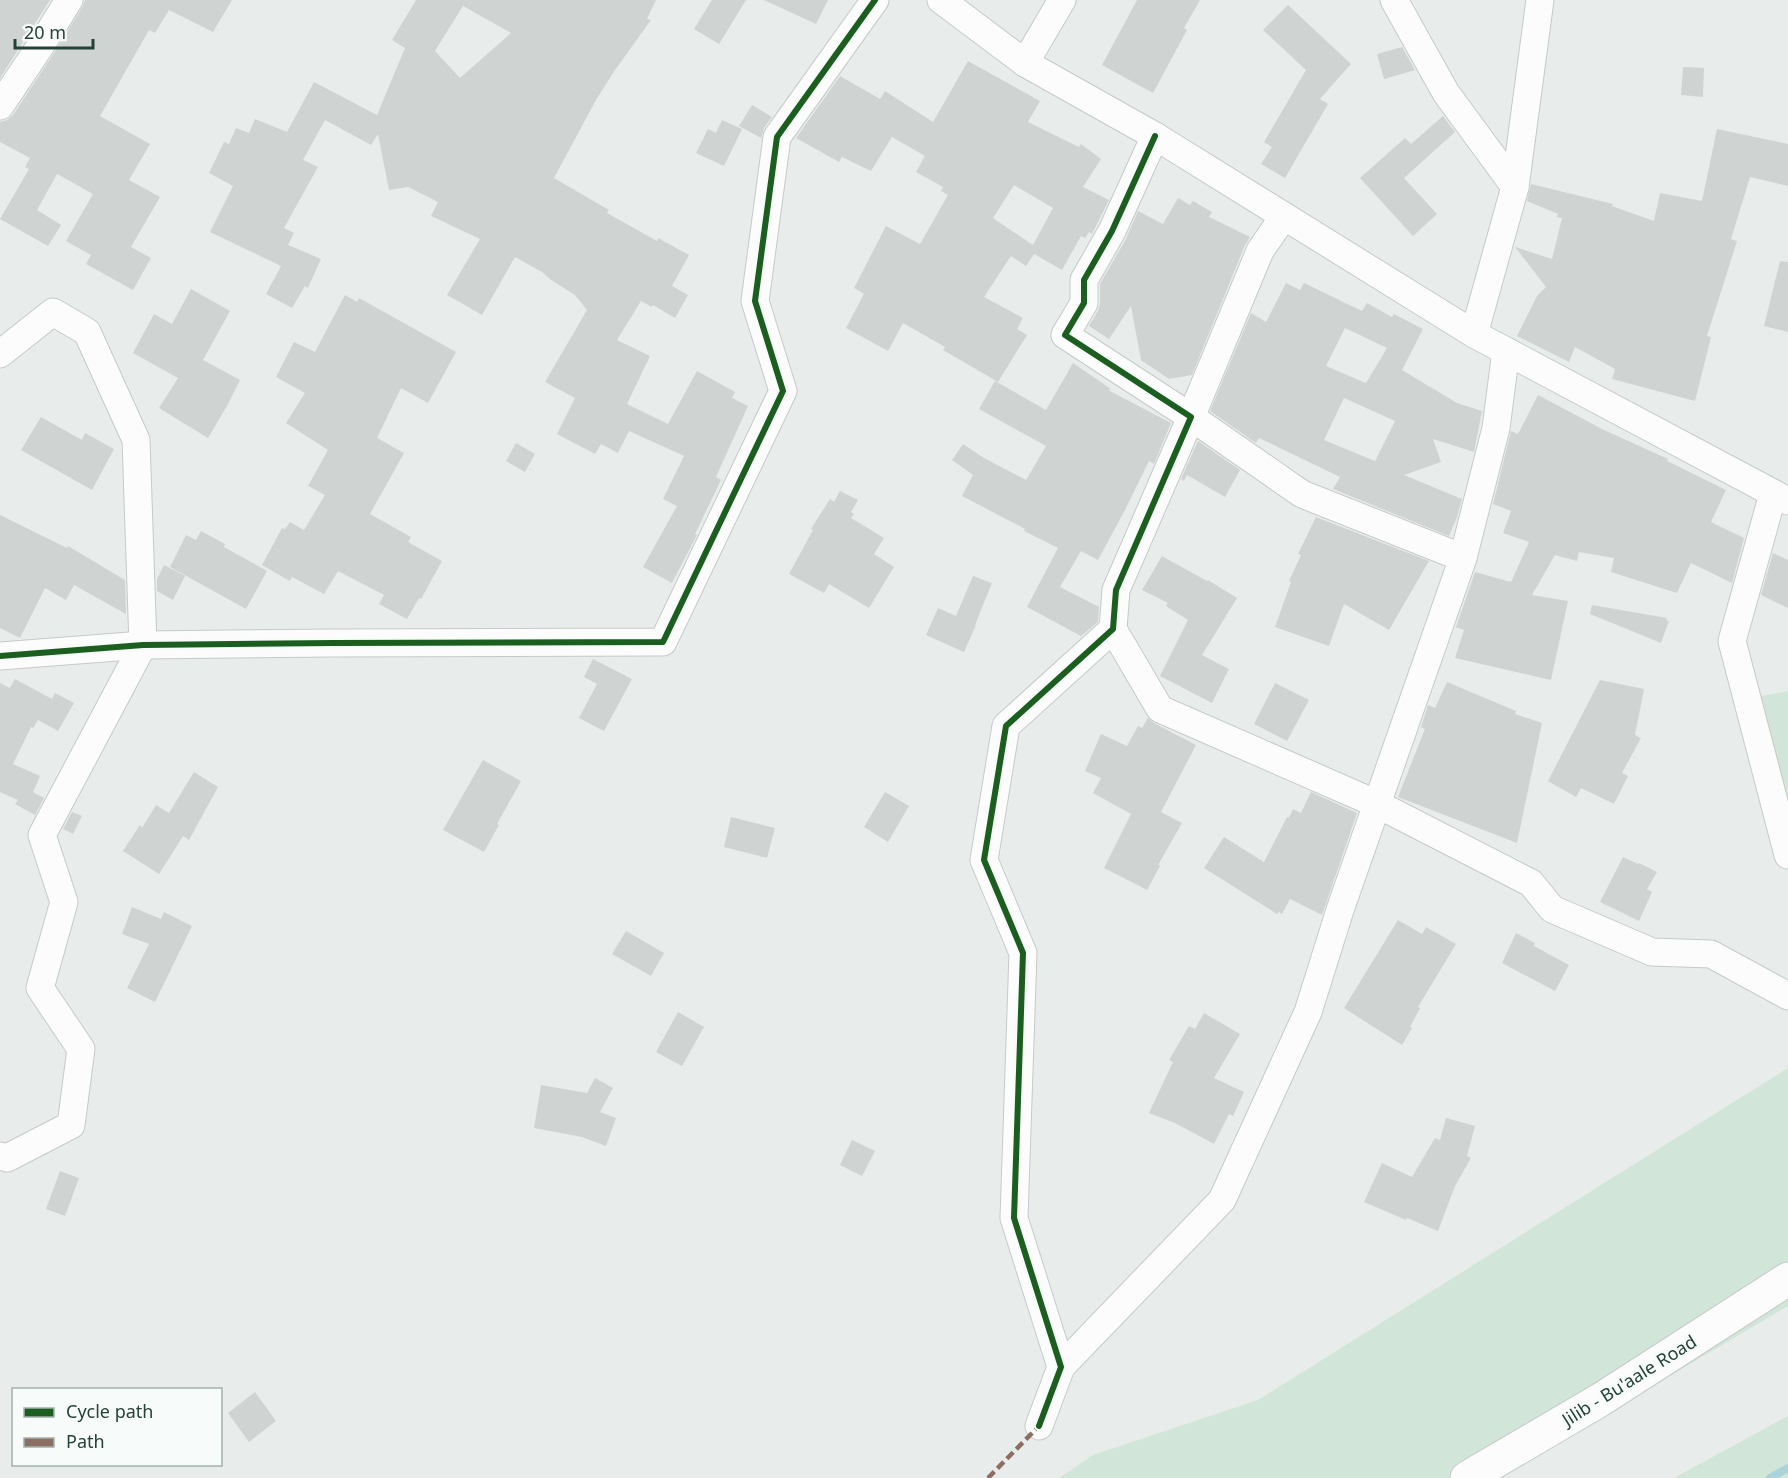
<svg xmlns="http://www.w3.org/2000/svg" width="1788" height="1478" viewBox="0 0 1788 1478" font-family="'Noto Sans',sans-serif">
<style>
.green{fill:#d1e6d8}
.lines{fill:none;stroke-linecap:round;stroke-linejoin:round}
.stream{stroke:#a9d4db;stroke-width:8}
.building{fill:#cfd4d2;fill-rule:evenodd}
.street-casing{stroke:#c5cac8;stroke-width:29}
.secondary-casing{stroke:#c3cbc8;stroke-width:35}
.street{stroke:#fcfcfc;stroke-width:27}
.secondary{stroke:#fcfcfc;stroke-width:33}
.quiet{stroke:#8d6e63;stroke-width:4.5;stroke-dasharray:9 4.5;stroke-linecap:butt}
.cycleway-casing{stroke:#f7fbf9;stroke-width:10}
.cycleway{stroke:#1b5e20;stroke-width:6}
.labels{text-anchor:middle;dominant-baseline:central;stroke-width:6;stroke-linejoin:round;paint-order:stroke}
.street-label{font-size:18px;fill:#24423a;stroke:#f7fbf9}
</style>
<rect width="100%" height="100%" fill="#e8edeb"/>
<!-- green -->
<g class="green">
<path d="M1788,691V871L1746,699Z"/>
<path d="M1788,1068V1306L1497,1478H1059L1093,1455L1258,1400Z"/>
<path d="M1788,1416V1478H1674Z"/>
</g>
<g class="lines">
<!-- stream -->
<path class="stream" d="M1770,1478L1788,1468"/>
</g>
<!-- building -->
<g class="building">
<path d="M0,0H50L0,78Z"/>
<path d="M85,0H232L213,32L169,10L155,33L149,30L100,116L150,144L129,180L160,197L131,247L151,258L133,290L86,264L91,255L66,241L93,194L57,174L37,210L61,225L48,246L0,219L29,169L25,167L30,158L0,142V122L7,120L13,115L56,50L82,8Z"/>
<path d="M416,0H656L647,19L651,20L615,70L596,100L554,178L609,210L607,213L657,241L658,238L689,255L672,286L688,295L675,318L653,305L652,307L641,301L617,340L650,356L627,404L668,424L697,371L735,392L732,398L748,406L716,477L721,480L695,534L697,535L672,583L643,567L677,506L663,499L684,456L629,431L618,453L601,444L595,454L557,434L575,398L545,382L587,310L575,295L551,280L542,272L515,257L482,315L447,295L480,239L431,216L438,202L408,187L389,190L378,134L371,145L325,120L303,160L318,167L284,228L294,233L288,245L321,259L308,288L305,286L292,308L266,294L281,266L210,232L233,186L209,173L224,142L229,144L236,128L249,133L255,119L287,132L314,82L377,115L405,48L392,40ZM463,6L511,33L460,78L435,51Z"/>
<path d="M712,0H746L719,44L694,29Z"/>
<path d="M764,0H828L816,24Z"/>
<path d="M1137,0H1200L1184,28L1187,30L1153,93L1102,65Z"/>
<path d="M1288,5L1351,64L1320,99L1328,104L1285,178L1261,164L1272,147L1264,142L1306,70L1263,30Z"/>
<path d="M1402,47L1415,70L1384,79L1377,54Z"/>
<path d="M968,61L1040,101L1028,122L1079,147L1081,144L1101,159L1083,187L1109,200L1092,234L1089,232L1085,238L1081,236L1062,270L1034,254L1026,266L1011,256L984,297L1023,318L1017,329L1027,335L998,382L943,350L945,347L903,323L888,351L846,328L864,294L854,288L886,226L920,244L948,195L941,191L943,187L916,172L925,156L892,137L871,171L842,157L839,162L796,138L840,76L880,99L885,91L933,122ZM1014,185L1053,208L1033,245L993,218Z"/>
<path d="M1683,67L1704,68L1703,97L1681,95Z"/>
<path d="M752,105L772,117L764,128L761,138L739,126Z"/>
<path d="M1443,116L1455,132L1404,178L1437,214L1413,236L1360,178L1405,138L1411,144Z"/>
<path d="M722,120L742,129L724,166L696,153L708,129L716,133Z"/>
<path d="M1717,129L1788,144V186L1750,177L1731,239L1737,241L1707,336L1711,337L1695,401L1612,379L1615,369L1575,347L1569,362L1517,336L1537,296L1546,287L1515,247L1552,259L1562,218L1557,217L1558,214L1527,201L1531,184L1613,204L1612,206L1654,221L1660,193L1702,201Z"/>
<path d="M1178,198L1190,205L1193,201L1212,212L1209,217L1250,237L1245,245L1192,375L1169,379L1141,360L1131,306L1109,339L1089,326L1098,311L1100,304V284L1126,239L1138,211L1163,224Z"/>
<path d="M1780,261L1788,262V332L1764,326Z"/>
<path d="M1286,283L1300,290L1304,283L1362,311L1367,303L1392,317L1394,314L1423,329L1402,370L1457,403L1482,411L1474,452L1433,439L1441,462L1404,475L1462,499L1457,517L1449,536L1333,489L1340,477L1259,438L1256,443L1210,411L1251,313L1266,322ZM1345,328L1387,348L1366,383L1326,366ZM1344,398L1395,421L1375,461L1324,440Z"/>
<path d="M191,289L230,311L203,360L240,380L227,406L208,438L159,408L178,378L133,353L154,314L172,324Z"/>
<path d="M345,295L357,302L359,298L456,352L428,403L401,388L377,438L404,453L370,514L411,537L408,542L442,561L421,599L419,598L407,619L379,604L384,595L338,571L324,594L292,577L290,581L262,565L282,528L285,529L290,522L304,530L325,495L308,486L328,450L286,423L305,393L276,377L294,342L315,352Z"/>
<path d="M1073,363L1111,389L1108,390L1171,423L1154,464L1149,461L1125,510L1098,560L1081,551L1060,587L1099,607L1098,622L1081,636L1027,607L1058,548L1024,531L1025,529L962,496L973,475L952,460L963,444L984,458L1026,480L1046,446L979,409L995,381L1046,410Z"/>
<path d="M1538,395L1602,429L1668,459L1667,461L1726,490L1711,522L1744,538L1732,583L1691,563L1677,593L1611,572L1614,558L1579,552L1577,561L1555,555L1532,595L1568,601L1551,680L1455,658L1464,630L1456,627L1475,572L1511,582L1529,542L1503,533L1511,511L1493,504L1511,431L1518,434Z"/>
<path d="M41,417L82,440L85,433L114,449L92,490L21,450Z"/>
<path d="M1198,441L1240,470L1225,497L1187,475L1184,481L1181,479Z"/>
<path d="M516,443L535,454L525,472L506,461Z"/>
<path d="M840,491L858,500L851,512L854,514L851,518L884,538L874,554L894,567L869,608L829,584L824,593L789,574L813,530L811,529L830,499L834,502Z"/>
<path d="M0,515L67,548L68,546L125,580L126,614L74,585L66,600L45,588L20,638L0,628Z"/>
<path d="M1316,517L1429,561L1389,630L1344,604L1329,646L1275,627L1291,582L1289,581L1301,555L1298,554Z"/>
<path d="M201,531L225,544L224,547L267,571L246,609L170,567L186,535L196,540Z"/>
<path d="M1773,553L1788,560V608L1761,595Z"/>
<path d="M1162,556L1207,581L1208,580L1237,598L1202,655L1229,669L1212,703L1160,676L1188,620L1166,606L1168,603L1142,590Z"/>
<path d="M164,565L185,576L173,600L157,591V579Z"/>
<path d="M973,576L992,583L975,625H976L964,652L926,635L938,608L956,616Z"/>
<path d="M1592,605L1667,618L1666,620L1669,621L1661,643L1590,614Z"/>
<path d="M593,659L632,679L604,731L579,718L597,684L584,677Z"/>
<path d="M15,679L52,699L55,693L74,703L58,731L38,720L33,728L31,727L13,764L40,776L33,792L44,798L35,815L15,804L18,800L0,792V683L10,688Z"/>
<path d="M1600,680L1644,689L1635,735L1641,738L1622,773L1628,776L1614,804L1581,788L1576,797L1548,781Z"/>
<path d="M1447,682L1516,711L1515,714L1542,723L1517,843L1398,797L1425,729L1421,727L1428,705L1435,708Z"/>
<path d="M1275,683L1309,700L1287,741L1254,724Z"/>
<path d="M1148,718L1154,723L1196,745L1161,812L1182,823L1158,865L1160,866L1147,890L1104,868L1131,814L1093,793L1101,778L1085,771L1101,734L1127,746L1138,726L1142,728Z"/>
<path d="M483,760L521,781L497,824L499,825L484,852L443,830Z"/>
<path d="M194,772L218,787L189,840L183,836L159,874L123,851L140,825L142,828L156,805L169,813Z"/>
<path d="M885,792L909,806L888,842L864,827Z"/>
<path d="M1311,792L1357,813L1322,915L1290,899L1282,914L1279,912L1277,914L1204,868L1224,837L1264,862L1287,817L1289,818L1293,809L1301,813Z"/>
<path d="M72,812L82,816L73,834L63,829Z"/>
<path d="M731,817L775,828L767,858L724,847Z"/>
<path d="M1623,857L1638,864L1639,863L1657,872L1647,889L1652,892L1639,921L1600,902Z"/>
<path d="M132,907L161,919L164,912L192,926L155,1002L127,988L149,944L122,934Z"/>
<path d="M1398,920L1422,934L1426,927L1456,944L1418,1007L1420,1008L1410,1027L1412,1028L1402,1045L1344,1008Z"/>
<path d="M626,931L664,953L651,976L612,954Z"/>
<path d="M1516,933L1535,943L1534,946L1569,965L1555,991L1502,963Z"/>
<path d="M678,1012L704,1027L682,1066L656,1052Z"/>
<path d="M1204,1013L1240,1034L1214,1078L1244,1092L1233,1116L1229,1114L1214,1144L1175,1123L1149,1113L1173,1062L1169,1060L1189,1026L1195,1029Z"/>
<path d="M595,1078L613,1088L600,1112L616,1118L606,1146L582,1137L534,1128L541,1085L587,1093Z"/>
<path d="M1446,1118L1475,1126L1467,1156L1471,1158L1455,1186L1438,1231L1407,1218L1406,1220L1364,1202L1382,1163L1412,1177L1435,1138L1440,1140Z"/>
<path d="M852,1140L875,1151L862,1176L840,1165Z"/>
<path d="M60,1171L79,1178L65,1216L46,1209Z"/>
<path d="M255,1392L276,1421L249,1442L228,1413Z"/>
</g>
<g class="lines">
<defs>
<g id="street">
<path d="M941,0L1025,63L1155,136L1474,334L1788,501"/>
<path d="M1394,0L1446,93L1515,187"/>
<path d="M1025,63L1062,0"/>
<path d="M0,106L43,42L69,0"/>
<path d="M1284,216L1260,251L1191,417L1302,494L1463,558"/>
<path d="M1474,334L1515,187L1540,0"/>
<path d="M0,354L53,312L87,332L136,440L143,645L42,835L64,902L40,988L81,1049L71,1125L7,1158L0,1156"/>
<path d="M1773,494L1732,641L1788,855"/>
<path d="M1113,629L1160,709L1377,804L1531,883L1552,909L1652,952L1711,954L1788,996"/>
<path d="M0,656L143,645L334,643L663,642L783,391L755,301L777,137L875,0"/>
<path d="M1061,1367L1222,1200L1308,1012L1340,910L1463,558L1496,428L1506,351"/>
<path d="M1039,1426L1061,1367L1014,1218L1023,953L984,860L1006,726L1113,629L1116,590L1191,417L1065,335L1084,303V280L1112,231L1155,136"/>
</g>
<path id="secondary" d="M1467,1478L1600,1400L1788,1279"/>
</defs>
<!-- street casing -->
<use href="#street" class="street-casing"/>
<!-- secondary casing -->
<use href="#secondary" class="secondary-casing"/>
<!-- street -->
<use href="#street" class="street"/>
<!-- secondary -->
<use href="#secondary" class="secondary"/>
<!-- quiet -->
<path class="quiet" d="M988,1478L1039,1426"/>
<defs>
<g id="cycleway">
<path d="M0,656L143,645L334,643L663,642L783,391L755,301L777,137L875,0"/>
<path d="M1039,1426L1061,1367L1014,1218L1023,953L984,860L1006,726L1113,629L1116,590L1191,417L1065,335L1084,303V280L1112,231L1155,136"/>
</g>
</defs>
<!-- cycleway casing -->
<use href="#cycleway" class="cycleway-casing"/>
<!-- cycleway -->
<use href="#cycleway" class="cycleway"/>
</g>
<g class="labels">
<!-- street labels -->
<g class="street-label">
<text transform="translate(1629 1380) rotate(-32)">Jilib - Bu'aale Road</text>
</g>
</g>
<!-- legend -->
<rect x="12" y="1388" width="210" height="78" fill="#f7fbf9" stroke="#a3b1ad" stroke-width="1.5"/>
<rect x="24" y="1408" width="30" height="9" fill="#1b5e20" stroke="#a3b1ad" stroke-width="1.5"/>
<text x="66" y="1418" font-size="18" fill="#24423a">Cycle path</text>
<rect x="24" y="1438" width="30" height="9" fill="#8d6e63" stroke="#a3b1ad" stroke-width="1.5"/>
<text x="66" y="1448" font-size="18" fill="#24423a">Path</text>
<!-- scale -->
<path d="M15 39v9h78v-9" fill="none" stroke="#24423a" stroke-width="3"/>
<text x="24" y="39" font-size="18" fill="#24423a" stroke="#f7fbf9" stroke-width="4.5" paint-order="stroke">20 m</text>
</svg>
